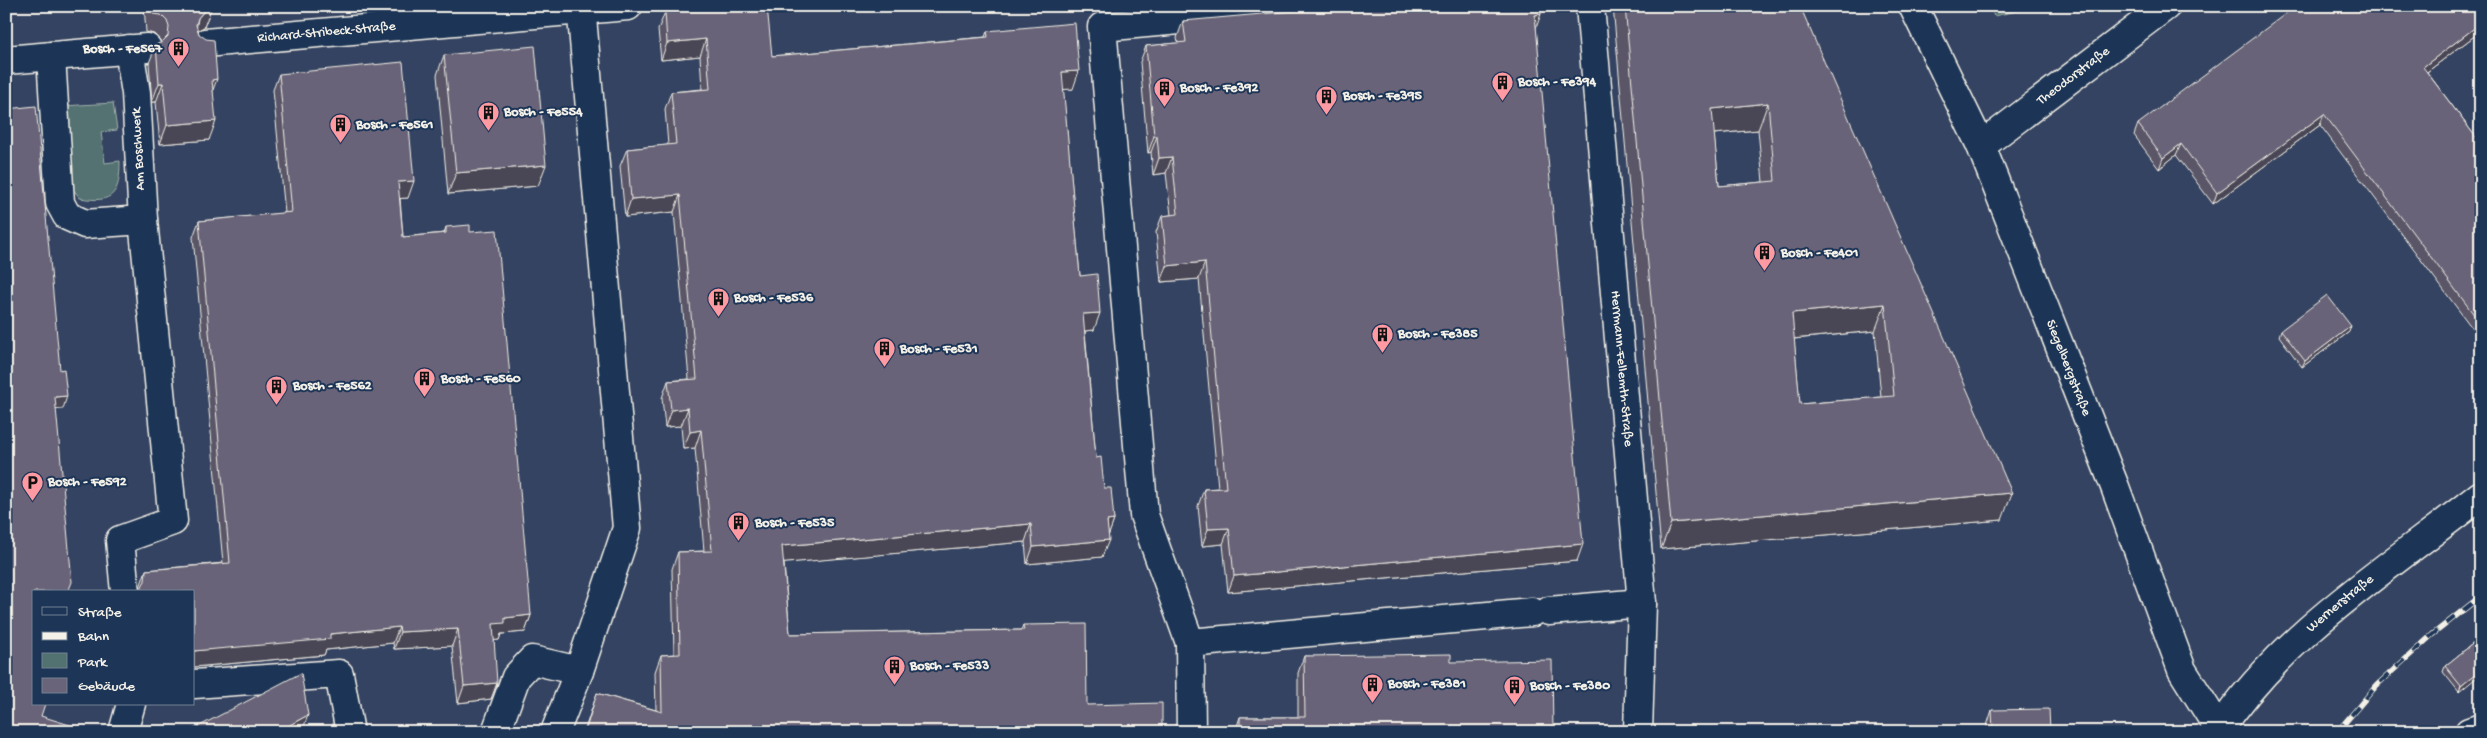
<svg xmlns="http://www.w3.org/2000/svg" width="2487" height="738" viewBox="0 0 2487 738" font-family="'Gochi Hand',sans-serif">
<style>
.green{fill:#527271;stroke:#a3b2ac}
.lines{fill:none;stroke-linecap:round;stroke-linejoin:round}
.minor-casing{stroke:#f4f1e8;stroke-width:31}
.major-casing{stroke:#f4f1e8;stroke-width:31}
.minor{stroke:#1d3557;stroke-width:28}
.major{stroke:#1d3557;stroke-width:28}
.rail-casing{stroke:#f4f1e8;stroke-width:5.5}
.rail{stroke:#1d3557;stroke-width:4;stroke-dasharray:11;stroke-linecap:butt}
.wall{fill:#5a5668;stroke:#f4f1e8;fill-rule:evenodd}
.shaded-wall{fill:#4a4655;stroke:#f4f1e8}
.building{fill:#696479;stroke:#f4f1e8;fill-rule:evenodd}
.labels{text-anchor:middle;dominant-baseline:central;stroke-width:4;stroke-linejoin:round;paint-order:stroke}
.street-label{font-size:14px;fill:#f4f1e8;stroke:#1d3557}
.poi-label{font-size:14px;font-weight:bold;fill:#f4f1e8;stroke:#1d3557;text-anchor:start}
</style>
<rect width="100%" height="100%" fill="#344361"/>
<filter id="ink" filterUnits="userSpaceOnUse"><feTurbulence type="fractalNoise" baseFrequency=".02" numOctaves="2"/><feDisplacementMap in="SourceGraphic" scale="10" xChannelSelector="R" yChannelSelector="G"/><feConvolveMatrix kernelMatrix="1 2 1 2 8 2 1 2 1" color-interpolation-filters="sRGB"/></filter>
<g filter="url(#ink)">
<!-- green -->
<g class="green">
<path d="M1989,6H2040L1994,16Z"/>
<path d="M113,103L117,130L101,132L105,163L120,161C120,193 114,204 80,198L68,183L63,106Z"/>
</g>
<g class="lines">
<defs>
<g id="minor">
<path id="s1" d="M1590,6L1642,603L1638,732"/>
<path id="s2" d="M1913,6L1981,146L2115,487L2182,670L2219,729"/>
<path id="s3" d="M205,43L628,6"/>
<path d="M51,56L60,203L67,216L85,224L143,220"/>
<path d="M6,60L147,48"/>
<path id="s4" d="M1981,146L2166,6"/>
<path d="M125,592L120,540L173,521L143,220L136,93L129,49"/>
<path d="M1549,611L1642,603"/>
<path d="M1190,643L1144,515L1102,27L1334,6"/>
<path d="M194,684L339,674L350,732"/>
<path d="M123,732L131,704"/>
<path d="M496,732L516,677L532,660L579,671"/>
<path d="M555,732L579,671L627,528L581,6"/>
<path d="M1191,732L1190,643L1532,612"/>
<path d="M2469,732L2481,728"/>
</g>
<g id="major">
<path id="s5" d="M2218,732C2282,634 2390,567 2481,495"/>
</g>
</defs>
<!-- minor casing -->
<use href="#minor" class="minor-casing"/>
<!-- major casing -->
<use href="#major" class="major-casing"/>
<!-- minor -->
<use href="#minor" class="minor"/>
<!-- major -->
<use href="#major" class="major"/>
<defs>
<path id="rail" d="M2337,732L2377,685L2432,635L2481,596"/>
</defs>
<!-- rail casing -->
<use href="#rail" class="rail-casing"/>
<!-- rail -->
<use href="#rail" class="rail"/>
</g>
<!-- wall -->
<g class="wall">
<path d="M144,6H211V9L204,27L198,30L213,90L209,140L160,144L156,102H152L149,63L156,45L161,43L160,40L154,34L146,32Z"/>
<path d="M1613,6H1800L2002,520L1661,549ZM1758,130L1763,182L1719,186L1714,134ZM1875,331L1881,397L1800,404L1794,339Z"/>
<path d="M2481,6V31L2427,72L2481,144V340L2320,125L2213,204L2176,155L2159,169L2134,135L2138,124Z"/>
<path d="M665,12L772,56L985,37L987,31L1073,89H1063L1080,276L1094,330L1085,331L1096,458L1104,488L1114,520L1108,536L1102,557L1027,564L1025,542L784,563L790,634L1021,630L1023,625L1087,705L1162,732H584L597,693L656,710L655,672L661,655L674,654L672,569L678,552L704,551L695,448L683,449L681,426L665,427L662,398L668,381L689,379L674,212L625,217L620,166L627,149L668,145L665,109L671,92L702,89L700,56L661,60L658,30Z"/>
<path d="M1183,21L1536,28L1577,561L1228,592L1223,544L1202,546L1198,506L1204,489L1218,488L1199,279L1161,282L1156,232L1162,216L1171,215L1166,173L1153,175L1151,152L1148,153L1140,62L1146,46L1178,43L1177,38Z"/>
<path d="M444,55L538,186L448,194L437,75Z"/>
<path d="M279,74L408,198H400L403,237L444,233L446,227L531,615L525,632L501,634L499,640H494L491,699L458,703L452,646L394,649L393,643L326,650L324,655L194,667V592H140V587L146,570L223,563L193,237L199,221L285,213L273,90Z"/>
<path d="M2281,330L2349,332L2302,367L2279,336Z"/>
<path d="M2481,637L2459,692L2443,672L2445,666Z"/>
<path d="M1304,656L1451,662L1553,732H1235L1240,717H1298V673Z"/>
<path d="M1992,710L2050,730L2075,732H1985Z"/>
</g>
<!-- shaded-wall -->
<g class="shaded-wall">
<path d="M211,9L204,27L196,31L198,18L203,12Z"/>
<path d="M1541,14L1535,31V15Z"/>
<path d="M2481,23V31L2419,78L2423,67Z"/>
<path d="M706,39L700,56L661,60L667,43Z"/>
<path d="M1079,71L1073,89L1055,90L1062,72Z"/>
<path d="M217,79L210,98L212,80Z"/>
<path d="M159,83H163L156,102H152Z"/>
<path d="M1768,103L1758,130L1702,135L1712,109Z"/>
<path d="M2324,114L2320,125L2213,204L2217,193Z"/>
<path d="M216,121L209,140L160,144L167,125Z"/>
<path d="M1154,136H1157L1151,152L1148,153Z"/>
<path d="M2181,144L2176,155L2159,169L2163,158Z"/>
<path d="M1172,157L1166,173L1153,175L1159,158Z"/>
<path d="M546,165L538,186L448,194L456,173Z"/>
<path d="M414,181L408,198L392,199L398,182Z"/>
<path d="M680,195L674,212L625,217L631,199Z"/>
<path d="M1205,262L1199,279L1161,282L1167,266Z"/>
<path d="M1885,304L1875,331L1782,340L1792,313Z"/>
<path d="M1100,313L1094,330L1077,332L1083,314Z"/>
<path d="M2351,326L2349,332L2302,367L2305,361Z"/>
<path d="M67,396L63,409L50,410L55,397Z"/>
<path d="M688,408L681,426L665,427L671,410Z"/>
<path d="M701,430L695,448L683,449L690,432Z"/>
<path d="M2012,493L2002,520L1661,549L1671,523Z"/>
<path d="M1114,520L1108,537L1107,521Z"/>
<path d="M1031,524L1025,542L776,564L782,546Z"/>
<path d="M1229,528L1223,544L1202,546L1208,529Z"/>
<path d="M1109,540L1102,557L1027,564L1033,547Z"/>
<path d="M1583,544L1577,561L1228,592L1234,576Z"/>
<path d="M531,615L525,632L501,634L499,640L487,641L493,624L505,618Z"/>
<path d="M399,627L393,643L326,650L324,655L194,667V651L330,634Z"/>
<path d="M458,629L452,646L394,649L400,632Z"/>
<path d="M2481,670V674L2459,692L2461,686Z"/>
<path d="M497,683L491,699L458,703L464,686Z"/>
<path d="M308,715L302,732H277Z"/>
</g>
<!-- building -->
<g class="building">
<path d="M152,6H211V9L203,12L198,18L196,25L199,34L206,39L214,40L217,79L212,80L216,121L167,125L163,83H159L156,45L162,42L168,36L169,27L167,21L161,15L153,14Z"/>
<path d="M733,6H767L772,56L988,37L987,31L1075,23L1079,71L1062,72L1080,276L1097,274L1100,313L1083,314L1096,458L1101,457L1104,488H1111L1114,520L1107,521L1109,540L1033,547L1031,524L782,546L790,634L1024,630L1023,625L1086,624L1087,705L1162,703V732H585L597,693L662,712L661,655L680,654L678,552L712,551L701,430L690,432L688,408L671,410L668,381L697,379L680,195L631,199L627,149L676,144L671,92L710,89L706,39L667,43L665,12Z"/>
<path d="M1352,6H1541V14L1535,15L1583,544L1234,576L1229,528L1208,529L1204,489L1226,488L1205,262L1167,266L1162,216L1178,214L1172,157L1159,158L1157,136H1154L1146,46L1186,42L1183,21Z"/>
<path d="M1625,6H1800L2012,493L1671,523ZM1768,103L1775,181L1719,186L1712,109ZM1885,304L1894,396L1800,404L1792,313Z"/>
<path d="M2296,6H2481V23L2423,67L2481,144V324L2324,114L2217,193L2181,144L2163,158L2138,124Z"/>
<path d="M535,46L546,165L456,173L444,55Z"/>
<path d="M403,62L414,181L398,182L403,237L446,233V227L470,225V232L497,230L531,615L505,618V623L493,624L497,683L464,686L458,629L400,632L399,627L330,634V639L194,651V592H142V586L145,581L146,570L230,563L199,221L292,212L279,74Z"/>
<path d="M36,106L60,370L64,369L67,396L55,397L72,582L68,592H34V704H45L41,716L92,732H6V109Z"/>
<path d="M2327,295L2351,326L2305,361L2281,330Z"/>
<path d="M2481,637V670L2461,686L2445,666Z"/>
<path d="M1451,654V662L1552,660L1553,732H1240V717H1305L1304,656Z"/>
<path d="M301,673L308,715L277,732H188Z"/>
<path d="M2049,709L2050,730L2075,729V732H1993L1992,710Z"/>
</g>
</g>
<!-- icons -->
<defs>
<symbol id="building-pin" viewBox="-11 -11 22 30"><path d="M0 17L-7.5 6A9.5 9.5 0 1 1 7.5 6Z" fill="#ff9aa2" stroke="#1d3557"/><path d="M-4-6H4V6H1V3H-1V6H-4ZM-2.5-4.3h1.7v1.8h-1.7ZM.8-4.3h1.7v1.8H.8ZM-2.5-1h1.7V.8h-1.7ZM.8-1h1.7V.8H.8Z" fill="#111"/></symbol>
<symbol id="parking-pin" viewBox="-11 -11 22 30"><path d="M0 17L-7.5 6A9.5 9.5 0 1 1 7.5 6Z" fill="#ff9aa2" stroke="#1d3557"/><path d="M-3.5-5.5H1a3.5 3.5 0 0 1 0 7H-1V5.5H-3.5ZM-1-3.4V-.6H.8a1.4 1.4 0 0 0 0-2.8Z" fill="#111"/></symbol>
</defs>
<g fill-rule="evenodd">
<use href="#building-pin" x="166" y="36" width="25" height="34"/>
<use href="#building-pin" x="1490" y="70" width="25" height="34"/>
<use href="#building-pin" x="1152" y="76" width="25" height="34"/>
<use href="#building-pin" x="1314" y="84" width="25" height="34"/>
<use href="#building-pin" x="476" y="100" width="25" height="34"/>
<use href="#building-pin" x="328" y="112" width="25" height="34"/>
<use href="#building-pin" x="1752" y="240" width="25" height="34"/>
<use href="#building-pin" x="706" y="286" width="25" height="34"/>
<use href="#building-pin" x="1370" y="322" width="25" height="34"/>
<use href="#building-pin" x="872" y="336" width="25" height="34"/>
<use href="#building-pin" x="412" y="366" width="25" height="34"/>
<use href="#building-pin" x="264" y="374" width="25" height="34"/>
<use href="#parking-pin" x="20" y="470" width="25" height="34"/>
<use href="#building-pin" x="726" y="510" width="25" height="34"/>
<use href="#building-pin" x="882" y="654" width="25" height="34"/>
<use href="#building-pin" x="1360" y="672" width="25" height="34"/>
<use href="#building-pin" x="1502" y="674" width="25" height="34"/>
</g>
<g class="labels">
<!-- street labels -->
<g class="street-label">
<text stroke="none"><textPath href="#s3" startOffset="122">Richard-Stribeck-Straße</textPath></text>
<text stroke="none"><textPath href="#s4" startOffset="116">Theodorstraße</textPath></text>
<text transform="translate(139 149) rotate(-93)">Am Boschwerk</text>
<text stroke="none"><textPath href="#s2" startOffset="394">Siegelbergstraße</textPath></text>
<text stroke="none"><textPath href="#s1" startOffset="364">Herrmann-Fellemth-Straße</textPath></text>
<text stroke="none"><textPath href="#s5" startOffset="178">Wernerstraße</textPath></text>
</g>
<!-- poi labels -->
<g class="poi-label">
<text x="162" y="49" text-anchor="end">Bosch - Fe567</text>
<text x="1518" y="82">Bosch - Fe394</text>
<text x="1180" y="88">Bosch - Fe392</text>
<text x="1343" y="96">Bosch - Fe395</text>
<text x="504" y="112">Bosch - Fe554</text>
<text x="356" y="125">Bosch - Fe561</text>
<text x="1781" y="253">Bosch - Fe401</text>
<text x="734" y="298">Bosch - Fe536</text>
<text x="1398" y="334">Bosch - Fe385</text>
<text x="900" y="349">Bosch - Fe531</text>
<text x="441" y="379">Bosch - Fe560</text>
<text x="293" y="386">Bosch - Fe562</text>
<text x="48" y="482">Bosch - Fe592</text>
<text x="755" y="523">Bosch - Fe535</text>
<text x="910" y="666">Bosch - Fe533</text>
<text x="1388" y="684">Bosch - Fe381</text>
<text x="1530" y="686">Bosch - Fe380</text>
</g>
</g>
<!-- margin -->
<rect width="2487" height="738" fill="none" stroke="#1d3557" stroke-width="25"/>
<rect x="12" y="12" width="2462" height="713" fill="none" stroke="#f4f1e8" stroke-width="2" filter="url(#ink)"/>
<!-- legend -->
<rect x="32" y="590" width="162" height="115" fill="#1d3557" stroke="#738091"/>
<rect x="42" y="607" width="25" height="8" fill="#1d3557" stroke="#738091"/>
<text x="78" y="616" font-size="15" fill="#f4f1e8">Straße</text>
<rect x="42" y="632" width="25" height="8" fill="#f4f1e8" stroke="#738091"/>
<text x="78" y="640" font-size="15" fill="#f4f1e8">Bahn</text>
<rect x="42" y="653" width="25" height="15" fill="#527271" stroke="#738091"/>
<text x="78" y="666" font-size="15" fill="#f4f1e8">Park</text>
<rect x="42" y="678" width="25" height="15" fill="#696479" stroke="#738091"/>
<text x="78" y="690" font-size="15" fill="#f4f1e8">Gebäude</text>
</svg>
